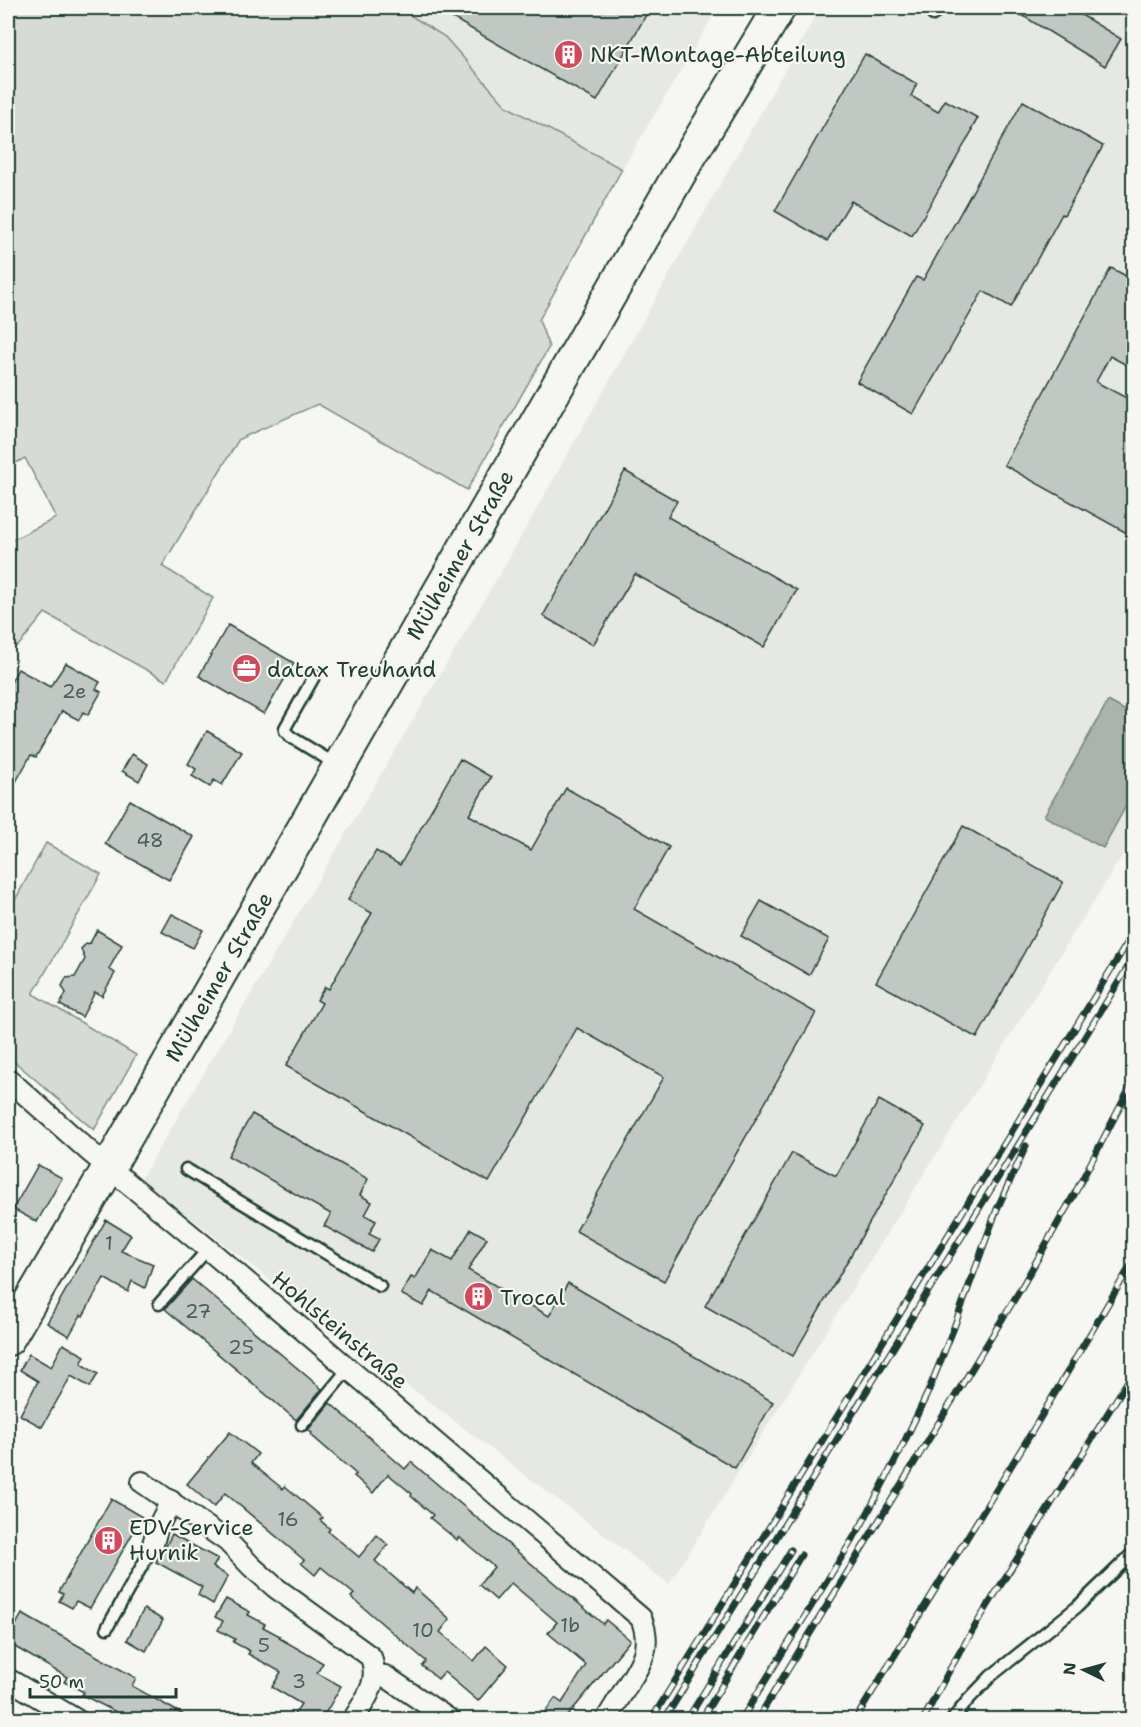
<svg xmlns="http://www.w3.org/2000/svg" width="1141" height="1727" viewBox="0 0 1141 1727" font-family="'Shantell Sans',sans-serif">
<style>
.built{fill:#e6e8e4}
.green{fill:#d6dbd6;stroke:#7a8c85;stroke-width:1.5}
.water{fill:#aab3ae;stroke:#72847d;stroke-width:1.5}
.building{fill:#c1c8c3;stroke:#1f3d34;stroke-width:1.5}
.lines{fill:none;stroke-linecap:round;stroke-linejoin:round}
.lane-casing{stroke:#1f3d34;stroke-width:15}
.street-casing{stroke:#1f3d34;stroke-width:24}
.primary-casing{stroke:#1f3d34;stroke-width:36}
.lane{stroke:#f6f6f2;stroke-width:10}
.street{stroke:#f6f6f2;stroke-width:20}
.primary{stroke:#f6f6f2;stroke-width:32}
.rail-casing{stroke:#1f3d34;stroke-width:7}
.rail{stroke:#f6f6f2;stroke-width:4.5;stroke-dasharray:14;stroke-linecap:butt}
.labels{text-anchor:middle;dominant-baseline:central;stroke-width:4.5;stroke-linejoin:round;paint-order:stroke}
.number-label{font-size:20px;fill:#486058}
.poi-label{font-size:22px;fill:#1f3d34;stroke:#f6f6f2;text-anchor:start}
.street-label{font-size:22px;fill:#1f3d34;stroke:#f6f6f2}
</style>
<rect width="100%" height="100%" fill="#f6f6f2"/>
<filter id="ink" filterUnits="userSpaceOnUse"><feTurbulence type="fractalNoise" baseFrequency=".0167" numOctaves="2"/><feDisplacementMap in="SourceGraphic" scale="12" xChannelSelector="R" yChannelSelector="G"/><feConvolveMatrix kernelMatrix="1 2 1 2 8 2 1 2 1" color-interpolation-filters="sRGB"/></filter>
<g filter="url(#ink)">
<!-- built -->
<g class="built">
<path d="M356,8H718L622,169L539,321Z"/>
<path d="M820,8H1133V838L669,1584L332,1328L141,1179L505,565Z"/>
</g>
<!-- green -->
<g class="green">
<path d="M8,8H399L445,37L506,106L622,169L539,320L549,347L467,490L318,404L239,439L162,566L213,598L166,681L45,613L19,645L9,649L8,643V542L56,518L25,458L14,464L8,450Z"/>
<path d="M46,843L101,874L33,994L136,1055L94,1130L8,1056V913Z"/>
</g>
<!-- water -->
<path class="water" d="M1108,701L1133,715V793L1103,848L1044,816Z"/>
<!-- building -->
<g class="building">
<path d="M435,8H650L597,101Z"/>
<path d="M1010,8H1070L1121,39L1105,66Z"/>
<path d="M865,54L917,84L911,96L938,112L945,100L978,118L971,130L972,131L912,236L851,201L827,241L775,211Z"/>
<path d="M1023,101L1103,146L1064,215L1062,214L1011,307L983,291L913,414L857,382L916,277L923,280Z"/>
<path d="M1111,268L1134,280V369L1110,356L1096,382L1134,402V537L1004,465Z"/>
<path d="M625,471L677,501L668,517L797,590L764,647L635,574L593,645L543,616Z"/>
<path d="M228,625L294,663L264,714L199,676Z"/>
<path d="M66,663L100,682L96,689L101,692L88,715L83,712L79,720L62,711L36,757L31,755L8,796V688L18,669L50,687Z"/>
<path d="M207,731L242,752L222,785L214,780L210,787L192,776L196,769L188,764Z"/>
<path d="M132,754L148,764L139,781L122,771Z"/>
<path d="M460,759L491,777L469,815L531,850L566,788L669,847L634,909L816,1013L664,1281L576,1231L664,1077L577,1028L489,1182L286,1066L322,1003L317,1000L321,993L325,987L329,989L372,913L348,900L376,851L400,865Z"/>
<path d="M130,800L194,837L169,880L105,844Z"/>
<path d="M963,826L1063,882L977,1038L876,982Z"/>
<path d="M761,901L829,939L809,975L741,936Z"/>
<path d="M172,914L203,930L193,948L162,932Z"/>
<path d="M97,930L122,945L109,969L115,973L102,996L95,992L82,1017L60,1005L66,993L62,986L66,978L75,977L85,959L81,949L86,944L90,943Z"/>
<path d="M879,1100L925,1126L793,1356L705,1306L792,1153L836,1176Z"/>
<path d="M252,1114L368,1179L360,1195L372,1202L365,1215L376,1221L369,1234L379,1239L372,1252L324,1226L331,1214L228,1156Z"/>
<path d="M38,1165L62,1178L37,1222L13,1209Z"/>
<path d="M106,1220L131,1235L121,1251L153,1264L145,1288L132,1281L128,1292L104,1278L83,1316L81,1315L69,1336L47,1323Z"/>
<path d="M471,1229L487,1238L468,1270L549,1316L568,1283L773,1402L735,1468L432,1291L423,1306L401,1294L411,1277L415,1279L432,1250L452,1261Z"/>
<path d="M192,1279L322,1389L296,1420L165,1309Z"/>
<path d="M63,1344L85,1356L81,1364L98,1374L90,1387L71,1376L42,1427L20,1415L38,1381L20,1370L29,1354L51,1367Z"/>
<path d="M330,1403L405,1469L411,1462L603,1624L606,1620L630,1640L565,1719H540L555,1698L562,1703L586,1665L548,1633L557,1622L511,1583L496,1600L479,1585L494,1567L459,1537L457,1540L430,1518L433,1515L411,1496L412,1494L388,1474L373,1493L354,1476L356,1474L311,1435L312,1433L308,1430Z"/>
<path d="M230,1432L258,1454L251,1463L283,1489L285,1486L323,1518L320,1520L330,1529L328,1531L359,1557L377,1535L388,1545L375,1561L412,1593L415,1588L450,1619L440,1632L474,1661L486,1646L508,1665L478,1701L444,1672L438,1679L422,1666L426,1661L351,1597L354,1594L321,1567L315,1575L301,1563L304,1560L225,1493L214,1507L187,1484Z"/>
<path d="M111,1499L142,1517L90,1608L76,1601L72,1608L59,1601L63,1594L59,1592Z"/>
<path d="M172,1534L218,1559L213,1567L228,1576L213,1604L198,1595L202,1587L156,1562L163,1552Z"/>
<path d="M226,1599L250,1612L248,1615L265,1624L263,1627L280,1636L279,1638L323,1663L317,1673L341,1686L322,1719H291L301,1704L272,1687L281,1672L248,1654L250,1651L233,1642L235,1639L218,1630L223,1621L215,1617Z"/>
<path d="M144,1609L163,1620L146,1651L127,1640Z"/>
<path d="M22,1614L136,1678L132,1686L191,1719H130L82,1695L84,1692L64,1682L67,1677L8,1643V1639Z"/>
</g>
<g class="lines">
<defs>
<g id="lane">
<path d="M933,15L938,8"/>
<path d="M315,675L285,728V731L291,737L337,765"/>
<path d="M186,1169L380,1286"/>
<path d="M159,1304L208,1249"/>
<path d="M302,1425L348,1369"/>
<path d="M107,1628L152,1548"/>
<path d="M952,1720L968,1700L991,1676L1077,1607L1134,1552"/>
</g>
<g id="street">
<path d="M8,1079L90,1152L208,1249L641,1618C652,1645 643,1661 628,1684C621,1696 613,1708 606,1720"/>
<path d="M142,1482L227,1541L252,1567L276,1588L371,1657C380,1683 366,1698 353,1720"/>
<path d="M152,1548L157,1529L171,1501"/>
<path d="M375,1675L385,1676L450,1720"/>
<path d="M8,1679L77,1720"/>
</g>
<path id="primary" d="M8,1339L109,1167L681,171L779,8"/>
</defs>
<!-- lane casing -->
<use href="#lane" class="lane-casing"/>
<!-- street casing -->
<use href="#street" class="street-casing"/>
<!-- primary casing -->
<use href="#primary" class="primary-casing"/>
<!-- lane -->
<use href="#lane" class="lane"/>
<!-- street -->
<use href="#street" class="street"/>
<!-- primary -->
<use href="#primary" class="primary"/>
<defs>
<g id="rail">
<path d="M651,1720L1134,932"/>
<path d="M664,1720L1134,957"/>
<path d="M687,1720L791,1550"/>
<path d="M701,1720L801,1555"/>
<path d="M741,1720L862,1524L899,1453L928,1392L953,1330L997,1209L1026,1146"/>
<path d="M757,1720L1020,1290L1075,1193L1134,1080"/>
<path d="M855,1720L1030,1435L1134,1260"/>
<path d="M923,1720L950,1669L977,1623L1134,1371"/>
</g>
</defs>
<!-- rail casing -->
<use href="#rail" class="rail-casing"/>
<!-- rail -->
<use href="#rail" class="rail"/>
</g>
</g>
<!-- icons -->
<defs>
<symbol id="building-disc" viewBox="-11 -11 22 22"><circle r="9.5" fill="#d1495b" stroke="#f6f6f2"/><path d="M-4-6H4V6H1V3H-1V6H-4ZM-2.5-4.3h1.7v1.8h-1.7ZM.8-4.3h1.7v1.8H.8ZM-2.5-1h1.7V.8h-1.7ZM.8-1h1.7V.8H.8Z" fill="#fff"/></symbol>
<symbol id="office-disc" viewBox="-11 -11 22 22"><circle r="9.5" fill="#d1495b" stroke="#f6f6f2"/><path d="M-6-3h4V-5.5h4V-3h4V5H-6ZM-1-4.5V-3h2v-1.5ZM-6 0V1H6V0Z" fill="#fff"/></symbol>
</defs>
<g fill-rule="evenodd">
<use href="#building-disc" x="552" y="38" width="33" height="33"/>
<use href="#office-disc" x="230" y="652" width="33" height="33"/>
<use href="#building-disc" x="462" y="1280" width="33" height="33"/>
<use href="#building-disc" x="92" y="1524" width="33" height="33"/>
</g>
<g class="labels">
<!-- number labels -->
<g class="number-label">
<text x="74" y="691">2e</text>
<text x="150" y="840">48</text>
<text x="109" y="1243">1</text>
<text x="198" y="1311">27</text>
<text x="241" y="1347">25</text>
<text x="288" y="1519">16</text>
<text x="570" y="1625">1b</text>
<text x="423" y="1630">10</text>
<text x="264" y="1645">5</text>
<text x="299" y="1681">3</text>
</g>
<!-- poi labels -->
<g class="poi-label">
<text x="590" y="54">NKT-Montage-Abteilung</text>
<text x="267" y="669">datax Treuhand</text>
<text x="500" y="1297">Trocal</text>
<text x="129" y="1527">EDV-Service<tspan x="129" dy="25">Hurnik</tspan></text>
</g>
<!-- street labels -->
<g class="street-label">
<text transform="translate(460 555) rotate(-60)">Mülheimer Straße</text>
<text transform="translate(219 977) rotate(-60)">Mülheimer Straße</text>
<text transform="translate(340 1330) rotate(40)">Hohlsteinstraße</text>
</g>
</g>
<!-- margin -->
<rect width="1141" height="1727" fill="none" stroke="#f6f6f2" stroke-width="30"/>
<rect x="15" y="15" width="1111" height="1697" fill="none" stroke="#1f3d34" stroke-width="2" filter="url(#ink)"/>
<!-- north arrow -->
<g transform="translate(1084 1670) rotate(275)" stroke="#f6f6f2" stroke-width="4.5" paint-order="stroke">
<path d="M0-4.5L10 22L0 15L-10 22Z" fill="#1f3d34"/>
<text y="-9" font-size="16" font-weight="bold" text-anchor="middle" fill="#1f3d34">N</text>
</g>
<!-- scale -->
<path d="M30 1688v9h146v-9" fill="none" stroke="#1f3d34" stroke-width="3"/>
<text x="39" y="1688" font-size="18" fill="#1f3d34" stroke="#f6f6f2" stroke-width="4.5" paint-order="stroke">50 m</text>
</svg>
